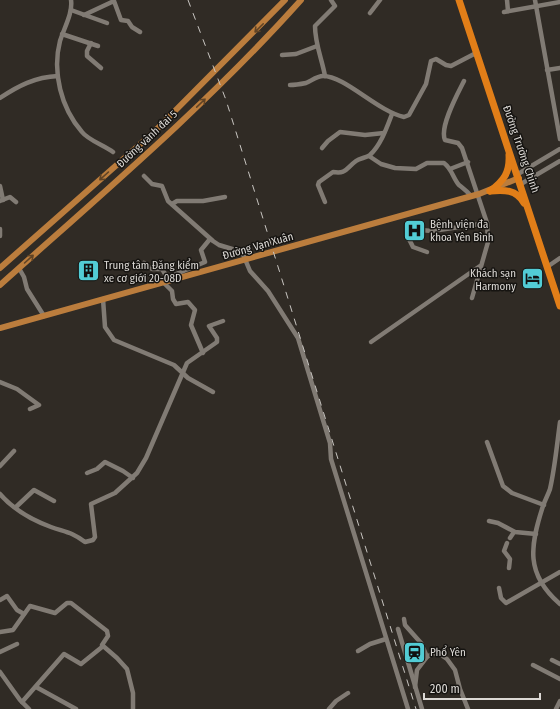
<svg xmlns="http://www.w3.org/2000/svg" width="560" height="709" viewBox="0 0 560 709" font-family="'Fira Sans Condensed',sans-serif">
<style>
.lines{fill:none;stroke-linecap:round;stroke-linejoin:round}
.minor{stroke:#817b74;stroke-width:4.5}
.major{stroke:#bb7d3d;stroke-width:6}
.highway{stroke:#e17e18;stroke-width:7}
.rail{stroke:#c8c5c1;stroke-width:1;stroke-dasharray:7 7;stroke-linecap:butt}
.oneway{stroke:#604325}
.labels{text-anchor:middle;dominant-baseline:central;stroke-width:3;stroke-linejoin:round;paint-order:stroke}
.street-label{font-size:11px;fill:#dcd9d5;stroke:#161411}
.poi-label{font-size:11px;fill:#dcd9d5;stroke:#161411;text-anchor:start}
</style>
<rect width="100%" height="100%" fill="#302b25"/>
<g class="lines">
<!-- minor -->
<g class="minor">
<path d="M71,0C73,13 64,28 60,41C52,72 61,108 82,132C88,140 105,146 113,152"/>
<path d="M507,0L508,11"/>
<path d="M535,0L560,139"/>
<path d="M71,10L107,23"/>
<path d="M504,12L560,2"/>
<path d="M370,13L380,0"/>
<path d="M84,15L114,1L121,20L128,21L132,27L140,32"/>
<path d="M62,34L98,46"/>
<path d="M91,43L87,51V56L101,68"/>
<path d="M282,55L296,54L317,46"/>
<path d="M547,70L560,68"/>
<path d="M325,76C322,59 315,44 315,26L335,6L331,0"/>
<path d="M464,81C458,93 439,127 445,140L458,143L462,148L487,223L488,242L472,298"/>
<path d="M290,85C295,85 301,84 306,83C311,81 317,76 323,76C345,76 377,111 404,117L409,115L426,84L431,61L436,59L446,65L451,66L476,53"/>
<path d="M0,98C18,86 35,77 58,76"/>
<path d="M322,148L328,141L340,132L365,135L384,133"/>
<path d="M369,156L381,164L395,168L416,169L427,163H444C452,169 453,178 459,185C464,189 467,191 471,196"/>
<path d="M450,169L468,162"/>
<path d="M518,174L560,149"/>
<path d="M144,176L152,184L162,186L168,201L213,241L219,245L242,252L250,271L268,291L298,338L330,443L331,459L408,709"/>
<path d="M521,184L560,161"/>
<path d="M0,186L3,200"/>
<path d="M0,201L10,197L16,202"/>
<path d="M325,202L318,185L319,182L333,172C347,174 345,169 356,161C360,158 366,158 370,155C381,145 387,127 392,114"/>
<path d="M172,204L177,201H203L225,197"/>
<path d="M0,229V236"/>
<path d="M427,252L413,247L408,237L409,229L432,231L487,223"/>
<path d="M144,263L152,269H162L167,277"/>
<path d="M547,267L560,258"/>
<path d="M20,270L24,277L27,289L44,316"/>
<path d="M167,280L169,277L205,262L201,250L210,239"/>
<path d="M163,282L172,291L173,299L176,304L188,302L195,310L191,325L203,353"/>
<path d="M103,299L105,327L114,340L174,365L188,378L213,392"/>
<path d="M371,342L480,266"/>
<path d="M0,382L17,389L39,405L30,409"/>
<path d="M560,422C557,444 555,467 550,489C548,495 545,500 543,506C530,546 525,574 560,604"/>
<path d="M487,442L503,486L512,493L544,505"/>
<path d="M0,466L14,451"/>
<path d="M87,473L97,469L105,462L123,471L133,478"/>
<path d="M0,494C13,509 32,520 51,527C65,532 72,532 85,542L93,540L95,537L91,504L115,493L137,473L146,458L187,363L217,342V338L209,326L223,321"/>
<path d="M16,507L34,490L54,501"/>
<path d="M489,521L498,523L515,532L536,534"/>
<path d="M510,538L514,532"/>
<path d="M507,543L504,551L510,559L509,568"/>
<path d="M499,588L501,598L506,603L560,572"/>
<path d="M0,600L7,596L17,610L24,614"/>
<path d="M404,619L405,625L421,643L427,657"/>
<path d="M398,629L422,709"/>
<path d="M0,632L13,630L30,606L55,613L67,603H71L107,631L108,636L102,645L117,658L127,669L133,693V709"/>
<path d="M358,651L370,644L386,639"/>
<path d="M0,652L17,644"/>
<path d="M552,660L560,664"/>
<path d="M533,665L560,679"/>
<path d="M0,672L20,700L29,709"/>
<path d="M36,687L76,709"/>
<path d="M415,687L417,670L427,657L433,653L441,655L447,659L455,670L460,689L468,709"/>
<path d="M22,702L64,654L81,664L102,647"/>
<path d="M329,709L336,701L348,693"/>
<path d="M556,709L560,701"/>
</g>
<!-- major -->
<g class="major">
<path d="M0,268L154,132L285,0"/>
<path d="M0,285C103,193 209,103 301,0"/>
<path d="M0,328L479,194L519,178"/>
</g>
<!-- highway -->
<g class="highway">
<path d="M459,0L560,306"/>
<path d="M490,191C504,190 516,189 524,203"/>
<path d="M490,191C504,181 510,172 509,155"/>
</g>
<!-- rail -->
<path class="rail" d="M188,0L226,100L416,709"/>
</g>
<!-- one-way arrows -->
<defs><path id="oneway-shaft" d="M-6 0H5M1.5-3L5.5 0L1.5 3" fill="none" stroke-width="1.6" stroke-linecap="round" stroke-linejoin="round"/></defs>
<g class="oneway">
<use href="#oneway-shaft" transform="translate(259 28) rotate(135)"/>
<use href="#oneway-shaft" transform="translate(201 103) rotate(-44)"/>
<use href="#oneway-shaft" transform="translate(104 176) rotate(138)"/>
<use href="#oneway-shaft" transform="translate(29 259) rotate(-42)"/>
</g>
<!-- icons -->
<defs>
<symbol id="hospital-square" viewBox="-11 -11 22 22"><rect x="-9" y="-9" width="18" height="18" rx="4" fill="#52ccd5" stroke="#161411"/><path d="M-5-5h3v3.5h4V-5h3V5h-3V1.5h-4V5h-3Z" fill="#111"/></symbol>
<symbol id="building-square" viewBox="-11 -11 22 22"><rect x="-9" y="-9" width="18" height="18" rx="4" fill="#52ccd5" stroke="#161411"/><path d="M-4-6H4V6H1V3H-1V6H-4ZM-2.5-4.3h1.7v1.8h-1.7ZM.8-4.3h1.7v1.8H.8ZM-2.5-1h1.7V.8h-1.7ZM.8-1h1.7V.8H.8Z" fill="#111"/></symbol>
<symbol id="hotel-square" viewBox="-11 -11 22 22"><rect x="-9" y="-9" width="18" height="18" rx="4" fill="#52ccd5" stroke="#161411"/><path d="M-6-4.5h1.5V1H6V5H4.5V3h-9V5H-6ZM-4 0a1.8 1.8 0 1 1 3.6 0ZM.5 0V-2.5h3Q6-2.5 6 0Z" fill="#111"/></symbol>
<symbol id="station-square" viewBox="-11 -11 22 22"><rect x="-9" y="-9" width="18" height="18" rx="4" fill="#52ccd5" stroke="#161411"/><path d="M-3-6H3Q5-6 5-4V2Q5 4 3 4L4.5 6H3L1.5 4h-3L-3 6H-4.5L-3 4Q-5 4-5 2V-4Q-5-6-3-6ZM-3.5-4v3h7v-3ZM-3.5 1v1.5H-2V1ZM2 1v1.5H3.5V1Z" fill="#111"/></symbol>
</defs>
<g fill-rule="evenodd">
<use href="#hospital-square" x="402" y="218" width="25" height="25"/>
<use href="#building-square" x="76" y="258" width="25" height="25"/>
<use href="#hotel-square" x="520" y="266" width="25" height="25"/>
<use href="#station-square" x="402" y="640" width="25" height="25"/>
</g>
<g class="labels">
<!-- street labels -->
<g class="street-label">
<text transform="translate(147 139) rotate(-43)">Đường vành đai 5</text>
<text transform="translate(521 149) rotate(71)">Đường Trường Chinh</text>
<text transform="translate(258 246) rotate(-16)">Đường Vạn Xuân</text>
</g>
<!-- poi labels -->
<g class="poi-label">
<text x="430" y="224">Bệnh viện đa<tspan x="430" dy="13">khoa Yên Bình</tspan></text>
<text x="104" y="265">Trung tâm Đăng kiểm<tspan x="104" dy="13">xe cơ giới 20-08D</tspan></text>
<text x="516" y="273" text-anchor="end">Khách sạn<tspan x="516" dy="13">Harmony</tspan></text>
<text x="430" y="652">Phổ Yên</text>
</g>
</g>
<!-- scale -->
<path d="M424 693v6h116v-6" fill="none" stroke="#dcd9d5" stroke-width="2"/>
<text x="430" y="693" font-size="12" fill="#dcd9d5" stroke="#161411" stroke-width="3" paint-order="stroke">200 m</text>
</svg>
